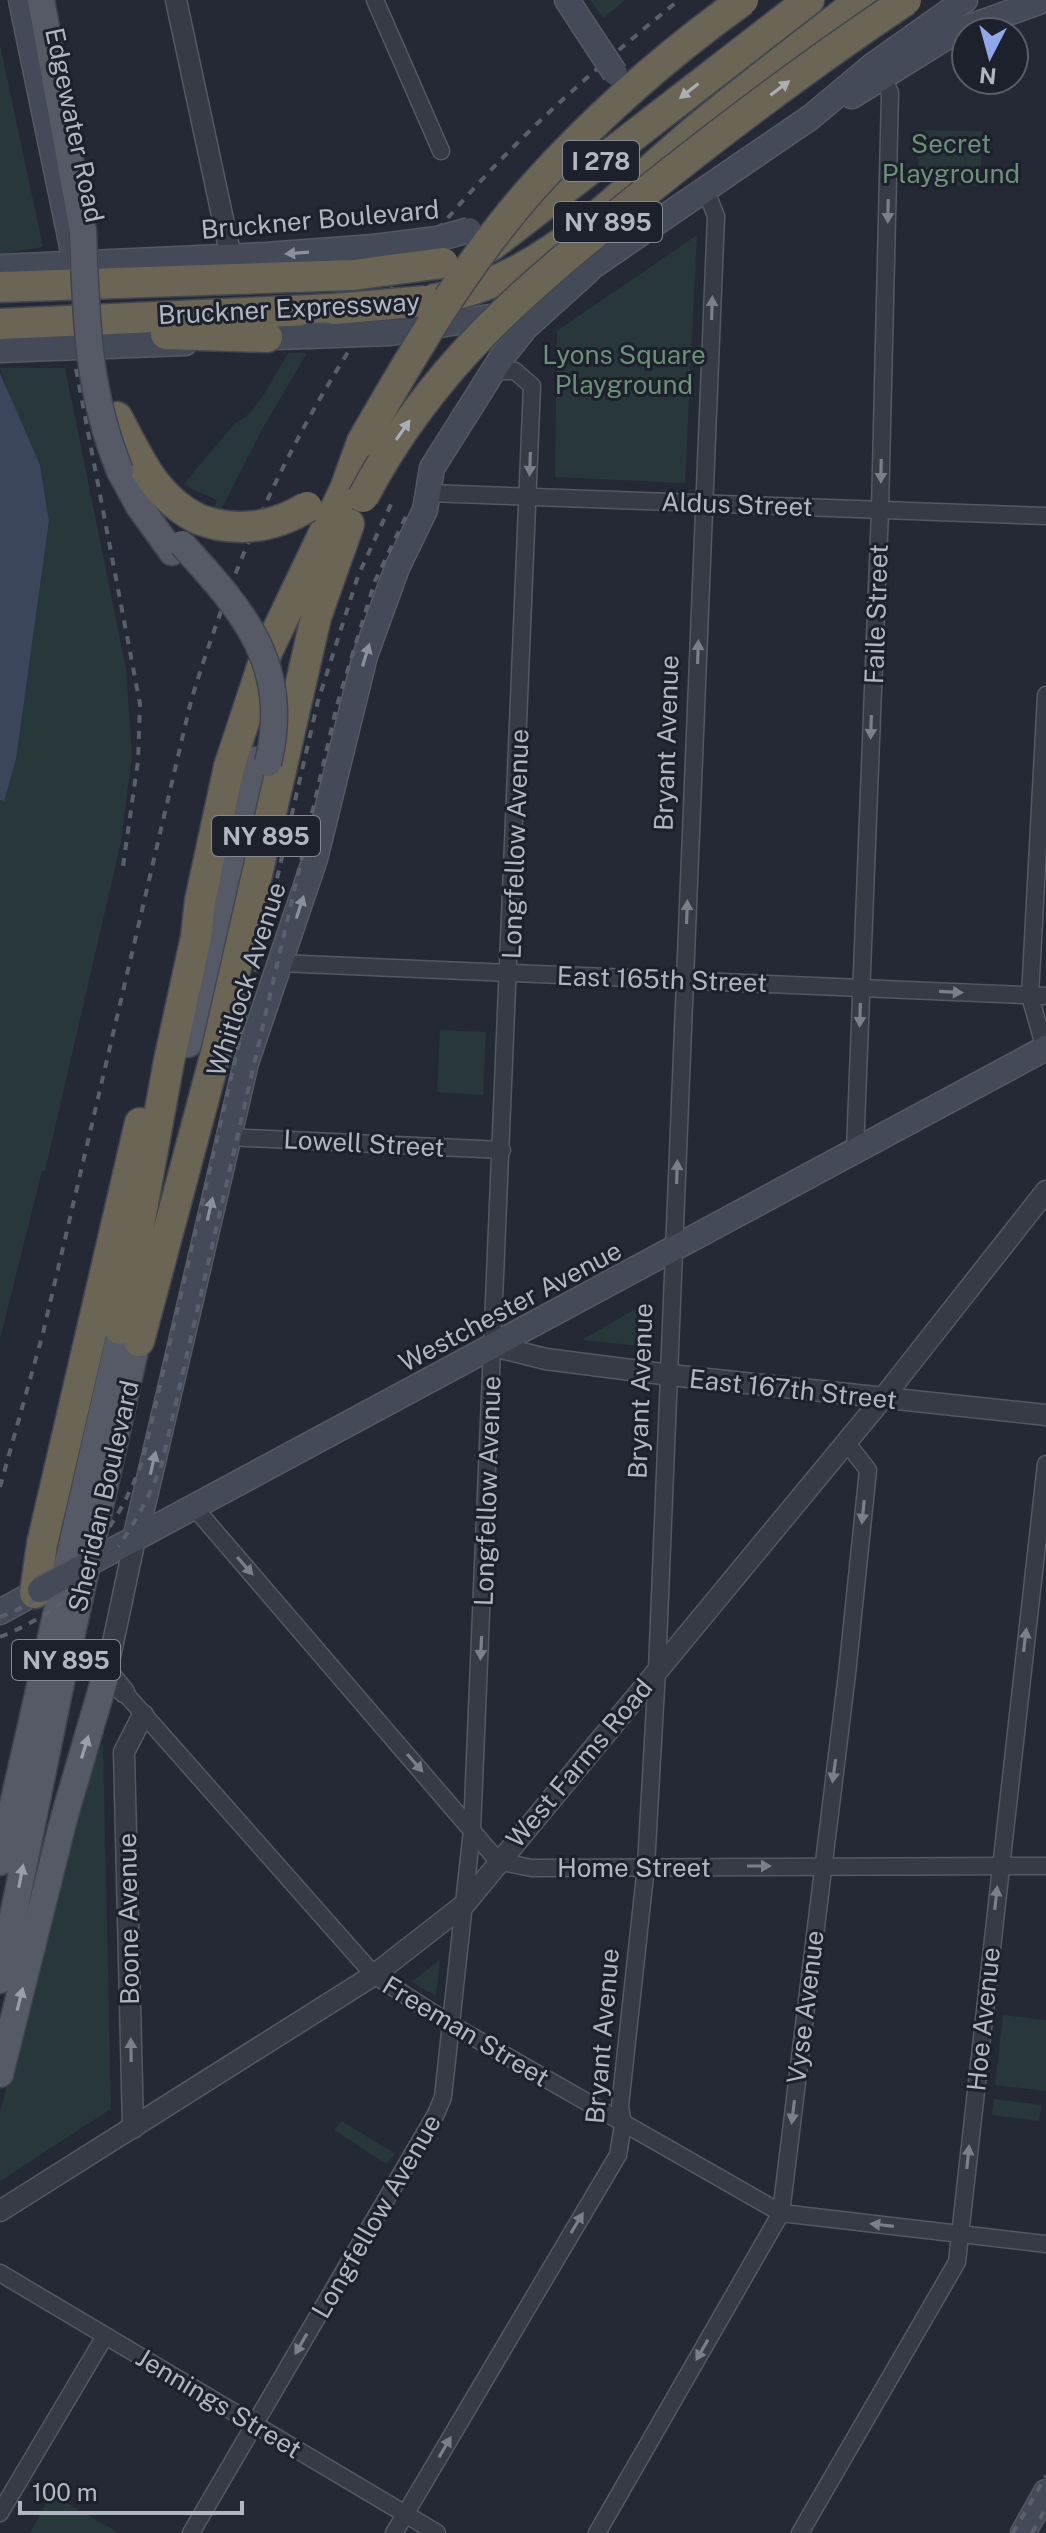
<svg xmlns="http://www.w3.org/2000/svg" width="1046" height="2533" viewBox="0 0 1046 2533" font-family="'Public Sans',sans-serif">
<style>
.green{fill:#283739}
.water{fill:#3b455c}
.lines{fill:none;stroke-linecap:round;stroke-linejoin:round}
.minor-casing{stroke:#545964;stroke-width:19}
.tertiary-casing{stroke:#545964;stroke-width:23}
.secondary-casing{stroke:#545964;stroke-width:27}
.primary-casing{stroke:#40444f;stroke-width:29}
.motorway-casing{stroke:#414651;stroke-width:33}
.minor{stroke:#373b46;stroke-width:16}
.tertiary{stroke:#373b46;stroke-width:20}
.secondary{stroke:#454a58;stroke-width:24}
.primary{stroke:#555a66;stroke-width:26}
.motorway{stroke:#6b6555;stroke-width:30}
.rail{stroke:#595f6d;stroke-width:4;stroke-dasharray:8 8;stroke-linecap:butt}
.secondary-bridge-casing{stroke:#545964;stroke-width:27;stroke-linecap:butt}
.primary-bridge-casing{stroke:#40444f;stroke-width:29;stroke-linecap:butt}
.motorway-bridge-casing{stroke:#414651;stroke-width:33;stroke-linecap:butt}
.secondary-bridge{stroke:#454a58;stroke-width:24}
.primary-bridge{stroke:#555a66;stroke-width:26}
.motorway-bridge{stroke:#6b6555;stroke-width:30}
.oneway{fill:#aaaeb7}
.oneway2{fill:#7a7f8a}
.oneway3{fill:#8b909d}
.oneway4{fill:#9a9fab}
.labels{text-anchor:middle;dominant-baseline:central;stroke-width:6;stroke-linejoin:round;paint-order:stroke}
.shield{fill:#1c212b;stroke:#848995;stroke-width:2}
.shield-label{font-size:24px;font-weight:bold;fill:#b1b6c2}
.street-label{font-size:26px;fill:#b1b6c2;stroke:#1c212b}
.park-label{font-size:26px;fill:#6c9078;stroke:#1c212b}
</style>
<rect width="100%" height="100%" fill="#242935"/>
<!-- green -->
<g class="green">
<path d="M590,0H625L603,18Z"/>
<path d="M0,45L43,247L0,254Z"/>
<path d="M919,130L983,131L980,186L918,185Z"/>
<path d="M697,235L685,483L555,477L557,331Z"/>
<path d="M288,353H307L260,433L220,512L212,511L217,500L183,485L235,423C257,414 273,378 288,353Z"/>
<path d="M0,368H65L126,669L132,755L121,842L45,1171H42L0,1339V800L3,801L16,760L49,521L40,465L20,426Z"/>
<path d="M440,1030L486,1032L483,1095L437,1092Z"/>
<path d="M649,1301L650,1347L582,1340Z"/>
<path d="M103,1742L111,2109L0,2181V2112L83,1791Z"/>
<path d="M440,1960L436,1996L411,1982Z"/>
<path d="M1003,2015L1046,2020V2091L995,2085Z"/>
<path d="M994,2099L1042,2105L1039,2121L992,2115Z"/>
<path d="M342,2121L395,2154L386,2164L334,2130Z"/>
<path d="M51,2494L119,2533H30Z"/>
</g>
<!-- water -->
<path class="water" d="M0,373L40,465L49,521L16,760L4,801L0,800Z"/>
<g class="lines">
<defs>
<g id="minor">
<path d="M375,0L441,151"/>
<path d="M429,493L1046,516"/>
<path d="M279,963L1046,996"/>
<path d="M1045,1049L1030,996L1046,695"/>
<path d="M226,1137L502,1150"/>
<path d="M855,1151L880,510L890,93L884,79"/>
<path d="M194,1507L498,1861L531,1868L1046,1866"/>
<path d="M124,1692L374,1975L452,2025L781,2213L1046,2244"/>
<path d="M0,2273L437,2533"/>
<path d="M0,2513L105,2336"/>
<path d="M191,2533L436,2114L443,2097L472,1830L532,386L515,371H498L488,376"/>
<path d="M394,2533L618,2155L623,2125L620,2106L646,1866L657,1670L716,216L705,189"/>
<path d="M597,2533L781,2213L847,1674L868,1470L846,1442"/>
<path d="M800,2533L957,2262L1046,1464"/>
</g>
<g id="tertiary">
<path d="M176,0L231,257"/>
<path d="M493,1346L546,1359L670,1375L1046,1415"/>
<path d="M124,1692L107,1671L135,1539"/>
<path d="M133,2128L124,1752L143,1715"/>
<path d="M0,2211L374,1975L465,1904L883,1398L1046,1191"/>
</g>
<g id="secondary">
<path d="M21,0L75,261"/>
<path d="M567,0L582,23"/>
<path d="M852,96L953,33L1044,0"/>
<path d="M0,267L266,255L374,247"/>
<path d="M574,279L811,117L872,66L965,0"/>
<path d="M390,333L502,315"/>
<path d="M250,338L307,336"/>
<path d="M0,350L185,343"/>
<path d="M135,1539L246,1063L315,859L365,656L397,568L425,510L432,468L502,357L525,328L588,271"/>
<path d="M108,1553L1046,1048"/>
<path d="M0,1612L40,1590"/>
<path d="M1023,2533L1046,2492"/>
</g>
<g id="primary">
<path d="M41,0L83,231"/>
<path d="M120,471L139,506L172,552"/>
<path d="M188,1044L253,760"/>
<path d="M0,1862L125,1312"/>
<path d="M0,1980L61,1682L141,1323"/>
<path d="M0,2074L64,1818L107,1671"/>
</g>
<g id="motorway">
<path d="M491,246L809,0"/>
<path d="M0,287L353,275"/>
<path d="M435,299C541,282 619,194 698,128C751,84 806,42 861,0"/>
<path d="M0,324L334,309"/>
<path d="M166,334L267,337"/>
<path d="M117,417C139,458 154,497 198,519"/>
<path d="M120,1329L169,1061L196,937L200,901L229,767L267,652L345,489L362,442"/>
<path d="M139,1341L217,1049L316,617L349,524"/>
<path d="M35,1593L42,1544L140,1123"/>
</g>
</defs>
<!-- minor casing -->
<use href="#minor" class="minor-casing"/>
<!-- tertiary casing -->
<use href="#tertiary" class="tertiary-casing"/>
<!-- secondary casing -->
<use href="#secondary" class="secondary-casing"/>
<!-- primary casing -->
<use href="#primary" class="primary-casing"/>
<!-- motorway casing -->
<use href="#motorway" class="motorway-casing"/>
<!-- minor -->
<use href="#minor" class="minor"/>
<!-- tertiary -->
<use href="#tertiary" class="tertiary"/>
<!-- secondary -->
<use href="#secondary" class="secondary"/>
<!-- primary -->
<use href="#primary" class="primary"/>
<!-- motorway -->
<use href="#motorway" class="motorway"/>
<!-- rail -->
<g class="rail">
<path d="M76,369L140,704L138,761L122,873"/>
<path d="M0,1487L43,1333L191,701C245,523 329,353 453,212C521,133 599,65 679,0"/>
<path d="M0,1617C71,1590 119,1528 143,1459L318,701L358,576L392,502"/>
<path d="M0,1637C80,1605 133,1543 162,1463L337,705L375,581L409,510"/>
<path d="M1013,2533L1046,2476"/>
<path d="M1032,2533L1046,2508"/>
</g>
<defs>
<g id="secondary-bridge">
<path d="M582,23L615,73"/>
<path d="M374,247L437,239L469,230"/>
<path d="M307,336L390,333"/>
<path d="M40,1590L108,1553"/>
</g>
<g id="primary-bridge">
<path d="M83,231C86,318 87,390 120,471"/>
<path d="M182,544C243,611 292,665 268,763"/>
</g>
<g id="motorway-bridge">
<path d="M353,275L443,263"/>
<path d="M334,309L426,301"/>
<path d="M362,442C413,353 466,262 535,185C596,117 668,54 743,0"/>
<path d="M363,497C432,366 524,290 637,199C724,129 813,62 906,0"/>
<path d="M198,519C235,533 274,528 307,507"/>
</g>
</defs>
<!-- secondary-bridge casing -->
<use href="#secondary-bridge" class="secondary-bridge-casing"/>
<!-- primary-bridge casing -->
<use href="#primary-bridge" class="primary-bridge-casing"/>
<!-- motorway-bridge casing -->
<use href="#motorway-bridge" class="motorway-bridge-casing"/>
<!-- secondary-bridge -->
<use href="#secondary-bridge" class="secondary-bridge"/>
<!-- primary-bridge -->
<use href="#primary-bridge" class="primary-bridge"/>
<!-- motorway-bridge -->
<use href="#motorway-bridge" class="motorway-bridge"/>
</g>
<!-- one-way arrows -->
<defs><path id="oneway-solid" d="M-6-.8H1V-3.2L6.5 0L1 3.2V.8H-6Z" transform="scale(2)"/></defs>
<g class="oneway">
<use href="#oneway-solid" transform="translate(780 88) rotate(-37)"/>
<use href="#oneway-solid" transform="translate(689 91) rotate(142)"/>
<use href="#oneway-solid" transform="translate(403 430) rotate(-55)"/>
</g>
<g class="oneway2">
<use href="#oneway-solid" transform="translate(888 211) rotate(91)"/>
<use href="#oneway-solid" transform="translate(712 308) rotate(-88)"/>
<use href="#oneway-solid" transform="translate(530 464) rotate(92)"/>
<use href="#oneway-solid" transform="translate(881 471) rotate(91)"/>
<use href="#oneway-solid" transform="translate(698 652) rotate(-88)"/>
<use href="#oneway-solid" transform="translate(871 727) rotate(92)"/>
<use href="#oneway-solid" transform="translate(687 912) rotate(-88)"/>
<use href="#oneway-solid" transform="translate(951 992) rotate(3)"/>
<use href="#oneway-solid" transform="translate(860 1015) rotate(92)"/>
<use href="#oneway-solid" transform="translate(677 1172) rotate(-88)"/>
<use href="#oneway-solid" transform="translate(863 1512) rotate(96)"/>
<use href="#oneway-solid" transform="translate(245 1566) rotate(49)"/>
<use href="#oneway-solid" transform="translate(1025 1640) rotate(-83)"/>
<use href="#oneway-solid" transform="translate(481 1648) rotate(93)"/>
<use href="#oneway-solid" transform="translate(415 1763) rotate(49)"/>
<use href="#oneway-solid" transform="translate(834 1771) rotate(98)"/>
<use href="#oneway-solid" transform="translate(759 1866)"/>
<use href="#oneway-solid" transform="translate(996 1898) rotate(-84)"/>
<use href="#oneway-solid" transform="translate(131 2050) rotate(-91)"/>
<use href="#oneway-solid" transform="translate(793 2112) rotate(97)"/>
<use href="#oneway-solid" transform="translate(968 2157) rotate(-84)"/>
<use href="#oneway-solid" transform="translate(577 2223) rotate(-59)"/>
<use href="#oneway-solid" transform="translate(882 2225) rotate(-173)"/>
<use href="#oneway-solid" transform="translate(301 2344) rotate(120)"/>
<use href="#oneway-solid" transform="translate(702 2350) rotate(120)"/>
<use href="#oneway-solid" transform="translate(445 2447) rotate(-60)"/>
</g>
<g class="oneway3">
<use href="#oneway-solid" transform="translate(297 253) rotate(176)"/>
<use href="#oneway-solid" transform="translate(366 655) rotate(-73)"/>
<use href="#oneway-solid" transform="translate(300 907) rotate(-72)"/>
<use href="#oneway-solid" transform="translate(210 1209) rotate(-77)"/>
<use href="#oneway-solid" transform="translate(153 1463) rotate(-77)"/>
</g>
<g class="oneway4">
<use href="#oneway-solid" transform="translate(85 1747) rotate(-73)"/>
<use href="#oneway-solid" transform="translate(21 1876) rotate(-79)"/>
<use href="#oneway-solid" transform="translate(20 1999) rotate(-76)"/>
</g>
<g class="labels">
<!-- shield labels -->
<g class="shield">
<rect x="563" y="141" width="76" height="40" rx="6"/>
<rect x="554" y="202" width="108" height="40" rx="6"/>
<rect x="212" y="816" width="108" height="40" rx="6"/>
<rect x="12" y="1640" width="108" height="40" rx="6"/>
</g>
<g class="shield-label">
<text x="601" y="161">I 278</text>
<text x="608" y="222">NY 895</text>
<text x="266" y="836">NY 895</text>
<text x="66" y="1660">NY 895</text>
</g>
<!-- street labels -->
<g class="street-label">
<text transform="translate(75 125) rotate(78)">Edgewater Road</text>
<text transform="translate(320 219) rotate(-5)">Bruckner Boulevard</text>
<text transform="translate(289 308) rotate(-3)">Bruckner Expressway</text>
<text transform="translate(737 504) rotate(2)">Aldus Street</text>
<text transform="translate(876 614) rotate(-88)">Faile Street</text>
<text transform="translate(666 743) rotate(-88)">Bryant Avenue</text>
<text transform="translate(515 844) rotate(-88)">Longfellow Avenue</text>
<text transform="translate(246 979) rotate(-72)">Whitlock Avenue</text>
<text transform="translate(662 979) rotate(2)">East 165th Street</text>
<text transform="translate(364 1143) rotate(3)">Lowell Street</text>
<text transform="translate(510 1306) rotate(-28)">Westchester Avenue</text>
<text transform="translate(793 1389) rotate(6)">East 167th Street</text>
<text transform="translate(640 1391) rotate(-88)">Bryant Avenue</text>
<text transform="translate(487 1491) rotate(-88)">Longfellow Avenue</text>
<text transform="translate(103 1496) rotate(-77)">Sheridan Boulevard</text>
<text transform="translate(579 1763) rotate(-50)">West Farms Road</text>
<text x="634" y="1867">Home Street</text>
<text transform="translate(128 1919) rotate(-91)">Boone Avenue</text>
<text transform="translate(805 2007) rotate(-83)">Vyse Avenue</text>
<text transform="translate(983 2019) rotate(-84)">Hoe Avenue</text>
<text transform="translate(466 2031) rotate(31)">Freeman Street</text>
<text transform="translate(602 2036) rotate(-85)">Bryant Avenue</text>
<text transform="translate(376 2216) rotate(-60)">Longfellow Avenue</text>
<text transform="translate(219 2403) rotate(31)">Jennings Street</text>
</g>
<!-- park labels -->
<g class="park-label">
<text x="951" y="143">Secret<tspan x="951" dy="30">Playground</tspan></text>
<text x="624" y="354">Lyons Square<tspan x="624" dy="30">Playground</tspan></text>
</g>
</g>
<!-- north arrow -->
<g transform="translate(990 56) rotate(186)"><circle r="38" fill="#1c212b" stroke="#585d67" stroke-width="2"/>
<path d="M0-6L14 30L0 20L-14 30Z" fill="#90a8e9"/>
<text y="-12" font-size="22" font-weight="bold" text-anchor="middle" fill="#b1b6c2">N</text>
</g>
<!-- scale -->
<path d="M20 2501v12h222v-12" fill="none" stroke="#b1b6c2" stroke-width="4"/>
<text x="32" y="2501" font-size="24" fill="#b1b6c2" stroke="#1c212b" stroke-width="6" paint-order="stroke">100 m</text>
</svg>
